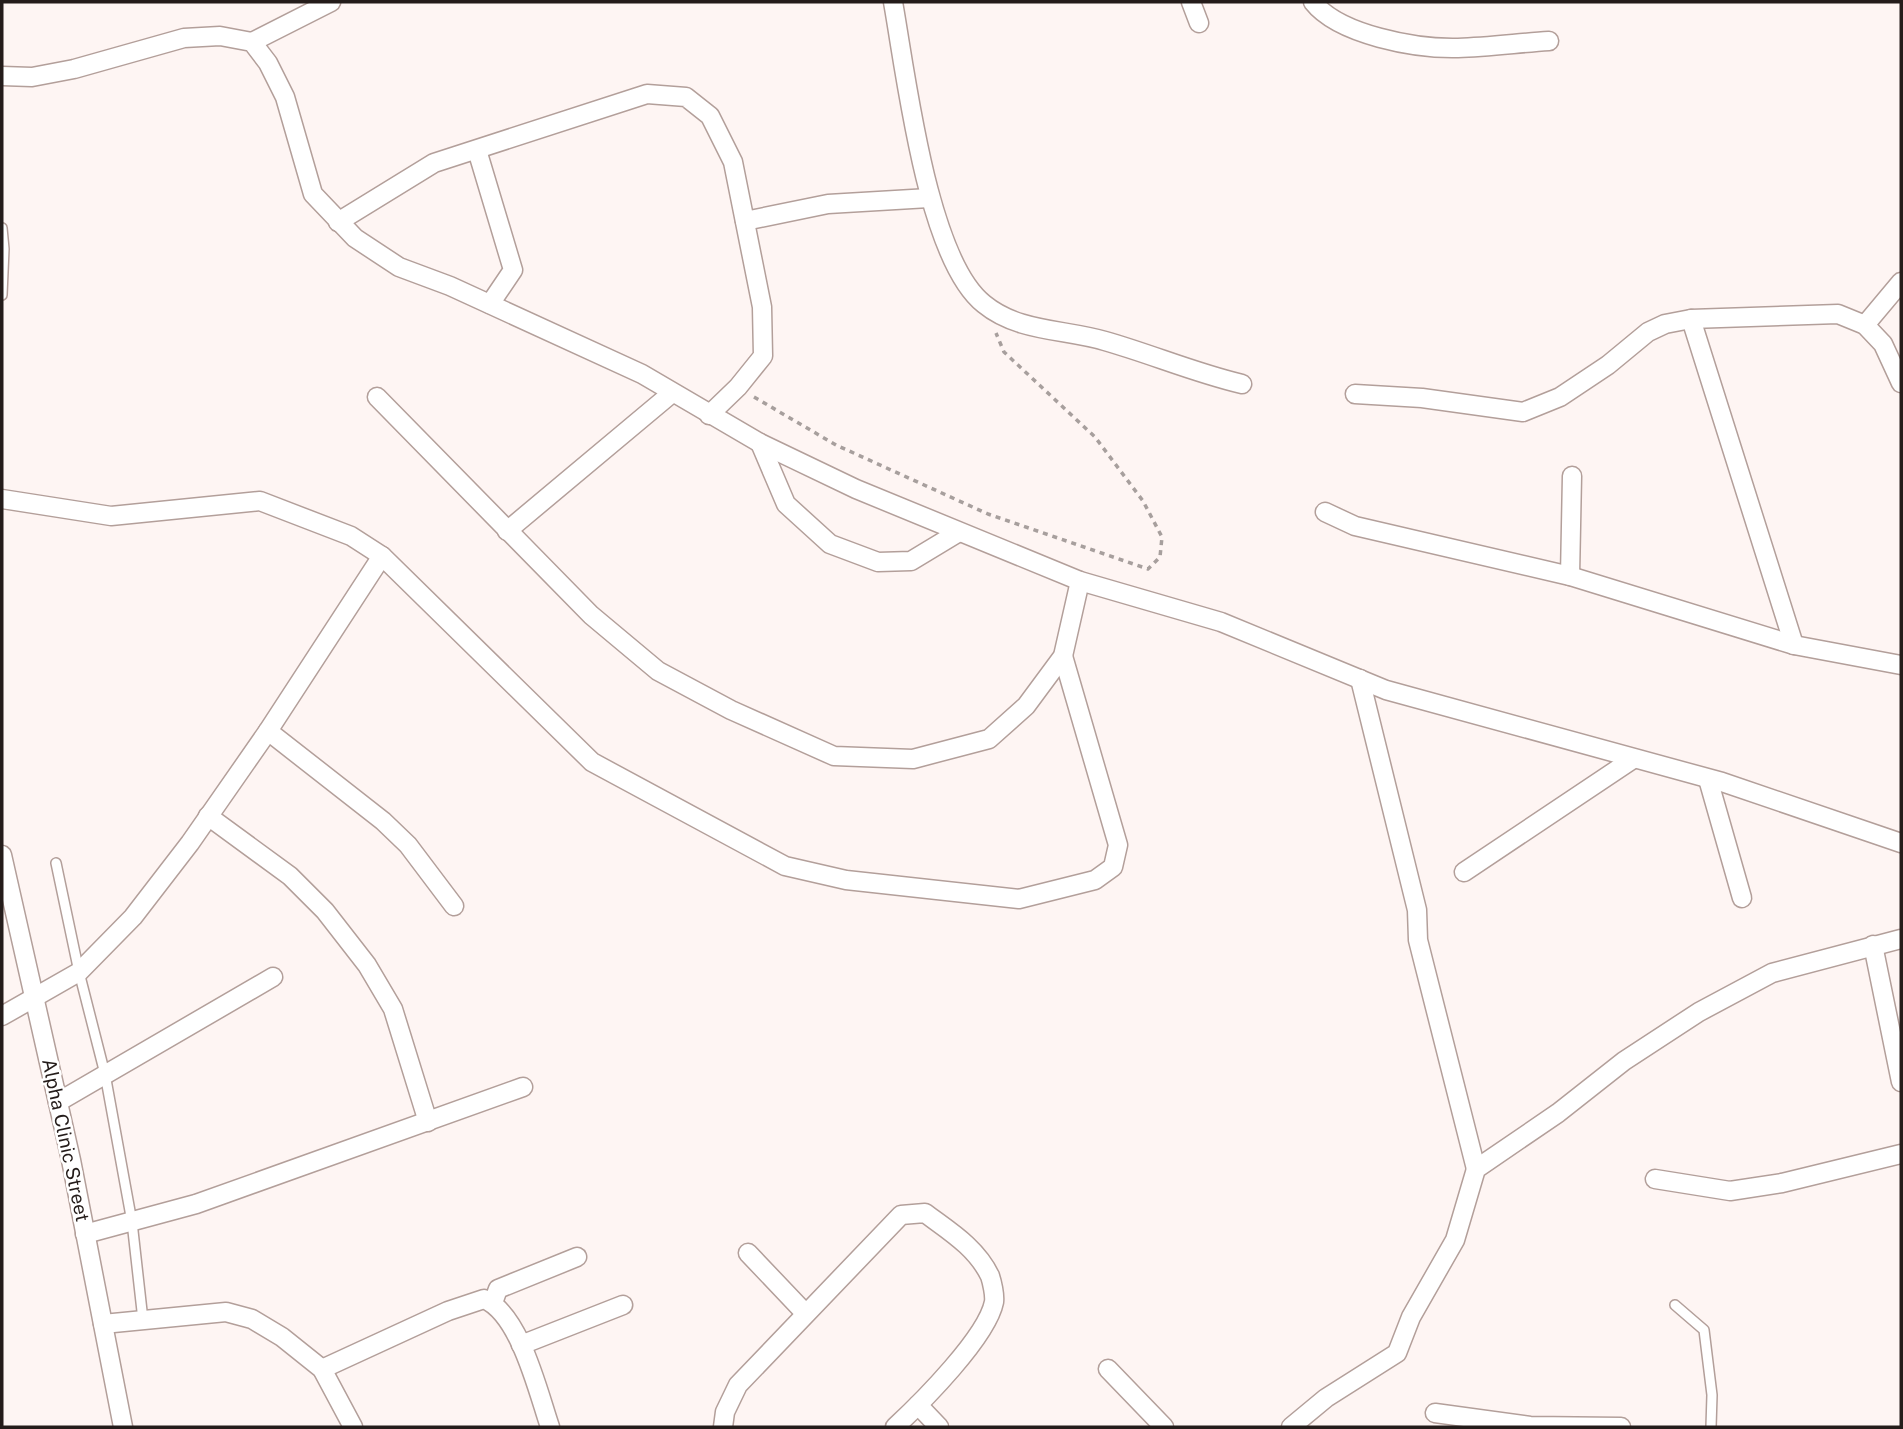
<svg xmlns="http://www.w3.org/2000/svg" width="1903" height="1429" viewBox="0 0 1903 1429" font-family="'Public Sans',sans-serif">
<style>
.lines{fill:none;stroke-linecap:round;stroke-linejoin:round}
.lane-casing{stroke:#b39f9a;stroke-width:12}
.street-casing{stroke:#b39f9a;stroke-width:21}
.path{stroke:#a79f9d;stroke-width:3.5;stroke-dasharray:5 5;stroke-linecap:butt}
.lane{stroke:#fff;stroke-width:9}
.street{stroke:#fff;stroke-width:18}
.labels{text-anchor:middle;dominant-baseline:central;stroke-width:5;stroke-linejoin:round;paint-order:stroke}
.street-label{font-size:19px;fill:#241c1a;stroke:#fff}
</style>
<rect width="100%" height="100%" fill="#fef5f3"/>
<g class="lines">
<defs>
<g id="lane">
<path d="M2,228L4,249L2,295"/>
<path d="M56,863L79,972L105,1074L132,1222L143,1320"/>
<path d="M1675,1305L1704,1330L1712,1395L1711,1427"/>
</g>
<g id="street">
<path d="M893,2C906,74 927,259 984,304C1018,332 1064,329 1105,341C1151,354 1195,373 1242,384"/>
<path d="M1191,2L1199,23"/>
<path d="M1313,2C1339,35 1416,49 1458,48C1488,47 1519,43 1549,41"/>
<path d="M252,42L331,2"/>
<path d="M2,76L32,77L74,69L184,38L220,36L252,42L268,63L285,97L313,194L355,238L399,267L450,286L642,374L760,443L856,489L1080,581L1221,622L1386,690L1722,782L1901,843"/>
<path d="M477,150L513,270L490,304"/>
<path d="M745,221L828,204L929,198"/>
<path d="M338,222L434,163L647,94L686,97L710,116L733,162L762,307L763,356L738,387L709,415"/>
<path d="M1691,319L1794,645L1901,665"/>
<path d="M1865,325L1901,282"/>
<path d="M1355,394L1422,398L1523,412L1560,397L1608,365L1648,332L1665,324L1691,319L1838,314L1865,325L1883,344L1901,383"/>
<path d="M377,397L591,615L658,671L731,710L834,756L913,759L989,739L1026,706L1063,656L1080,581"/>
<path d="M760,443L786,504L830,544L878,562L911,561L959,532"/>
<path d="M2,499L111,516L260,501L351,536L382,556L592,762L785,866L846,880L1019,899L1095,880L1113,867L1118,845L1063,656"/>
<path d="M1325,512L1355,526L1570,576L1794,645"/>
<path d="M507,531L672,393"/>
<path d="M1570,576L1572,476"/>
<path d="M1360,679L1417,910L1418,940L1476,1169"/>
<path d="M268,731L383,821L408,845L454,906"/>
<path d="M1708,779L1742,898"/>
<path d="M208,816L290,876L325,911L367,965L393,1009L428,1122"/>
<path d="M2,855L71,1160L123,1427"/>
<path d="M1464,872L1633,759"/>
<path d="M1873,945L1901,1082"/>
<path d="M2,1016L79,972L133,917L190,843L268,731L382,556"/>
<path d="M58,1102L273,977"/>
<path d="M1655,1179L1730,1191L1782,1183L1901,1154"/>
<path d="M85,1234L196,1204L523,1087"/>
<path d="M748,1253L805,1313"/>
<path d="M493,1303L498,1289L577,1257"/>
<path d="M103,1324L226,1312L252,1319L282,1337L322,1369L353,1427"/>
<path d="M521,1345L623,1305"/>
<path d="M322,1369L448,1311L484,1299C520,1314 538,1392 550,1427"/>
<path d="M1108,1369L1164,1427"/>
<path d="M918,1405L939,1427"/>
<path d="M1435,1413L1530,1426L1621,1427"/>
<path d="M723,1427L725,1412L738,1385L901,1215L925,1213C949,1231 976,1247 990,1276C992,1282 995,1295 994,1302C987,1337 922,1402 895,1427"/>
<path d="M1291,1427L1326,1398L1397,1353L1411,1317L1455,1240L1476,1169L1558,1113L1624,1061L1699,1012L1772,973L1901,939"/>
</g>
</defs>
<!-- lane casing -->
<use href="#lane" class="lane-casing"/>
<!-- street casing -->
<use href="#street" class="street-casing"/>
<!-- path -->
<path class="path" d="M754,397L836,445L988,514L1148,569L1160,557L1162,537L1143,501L1095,437L1004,352L996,333"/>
<!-- lane -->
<use href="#lane" class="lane"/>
<!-- street -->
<use href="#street" class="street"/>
</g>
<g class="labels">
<!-- street labels -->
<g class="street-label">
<text transform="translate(66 1140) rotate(78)">Alpha Clinic Street</text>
</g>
</g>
<!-- border -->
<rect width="1903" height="1429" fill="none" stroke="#241c1a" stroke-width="7"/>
</svg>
